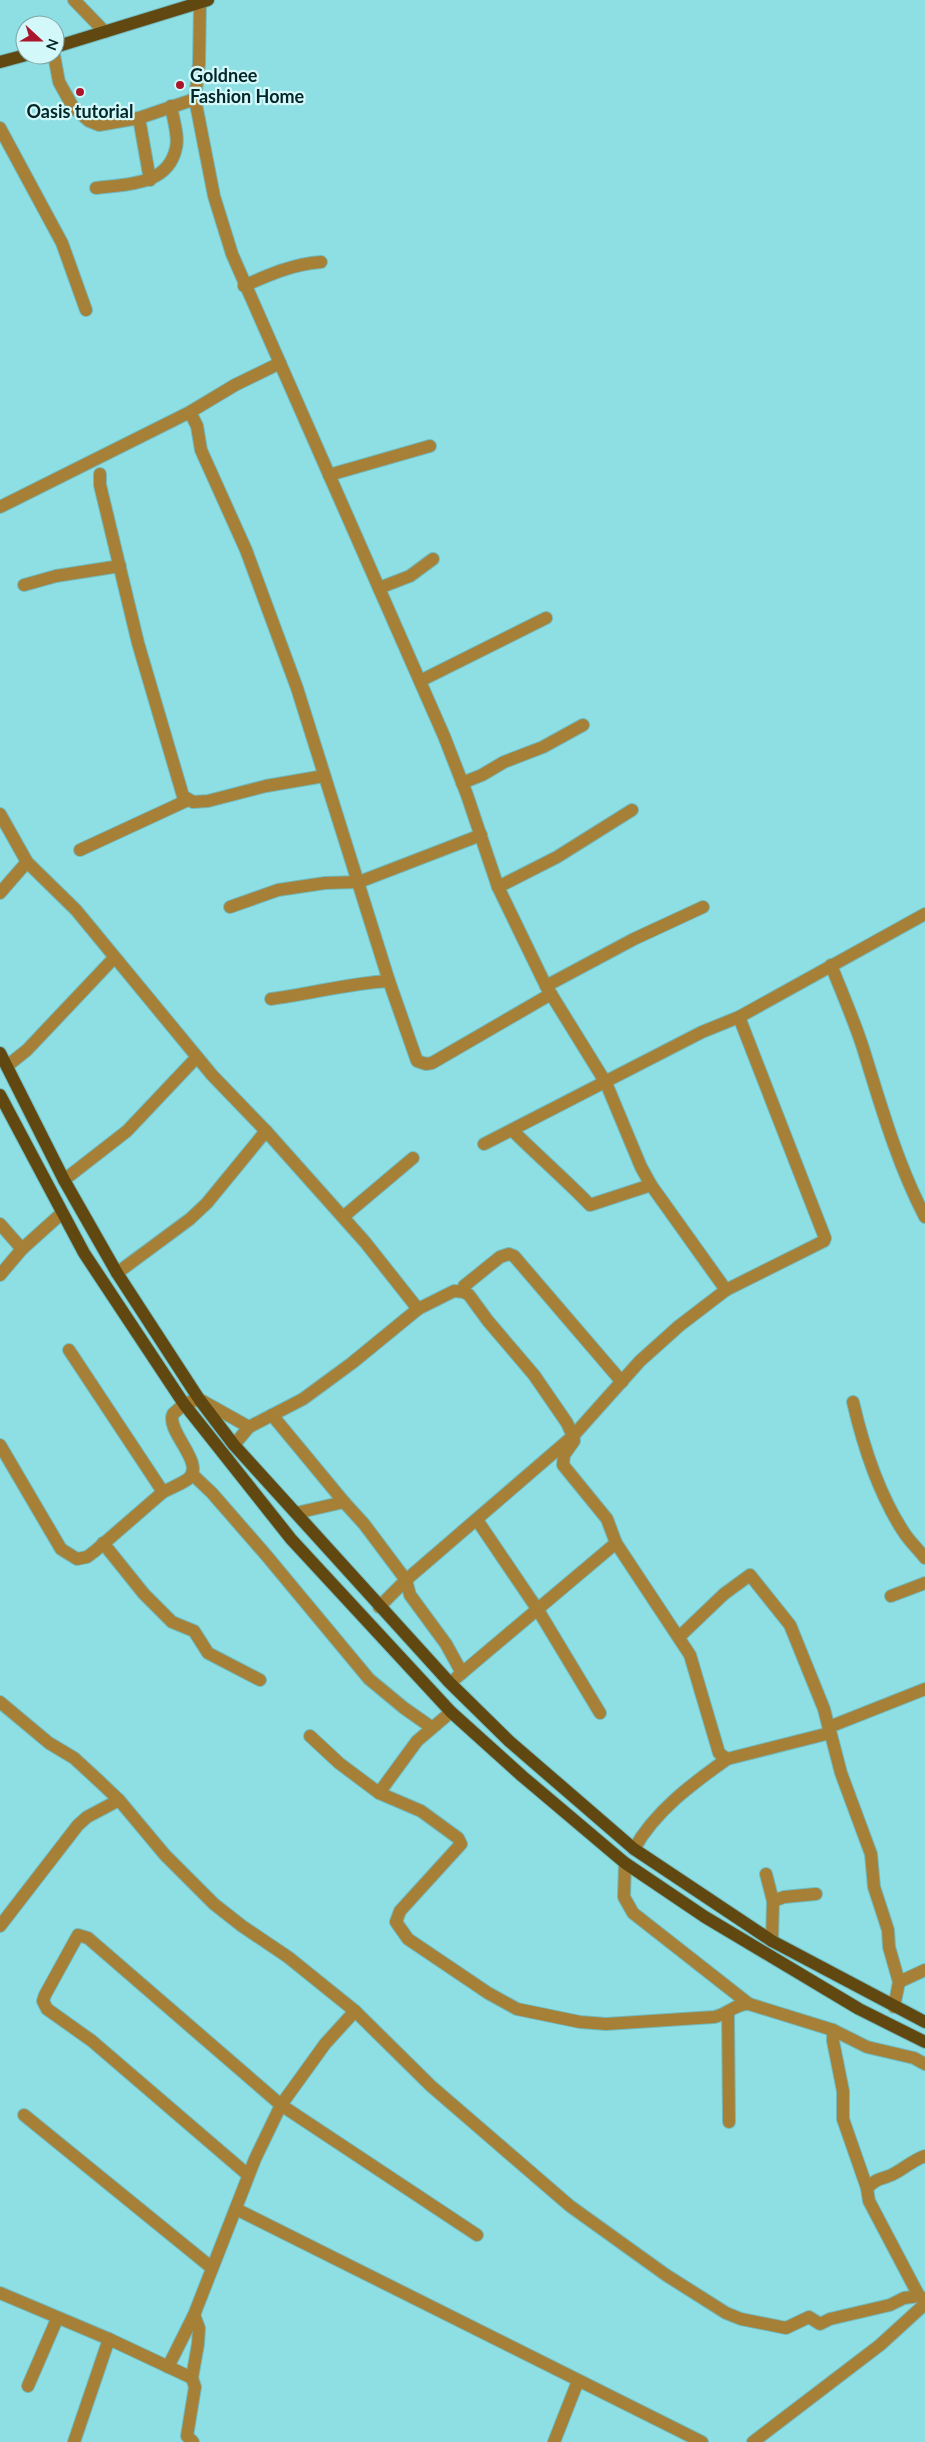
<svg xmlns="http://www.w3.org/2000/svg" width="925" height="2442" viewBox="0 0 925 2442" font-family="Lato,sans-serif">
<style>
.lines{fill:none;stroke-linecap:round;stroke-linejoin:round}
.minor-casing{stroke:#72babe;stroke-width:14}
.major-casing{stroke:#72babe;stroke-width:14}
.minor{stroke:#a68036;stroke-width:12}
.major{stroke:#614710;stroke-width:12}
.poi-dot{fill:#ab152b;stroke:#d2f8fa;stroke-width:2}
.labels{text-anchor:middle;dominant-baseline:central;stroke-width:4.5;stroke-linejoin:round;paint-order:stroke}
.poi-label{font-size:18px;font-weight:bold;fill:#022528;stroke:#d2f8fa;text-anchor:start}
</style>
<rect width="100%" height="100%" fill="#8edfe4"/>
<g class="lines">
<defs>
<g id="minor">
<path d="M74,0L105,32"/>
<path d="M200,3L199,64L195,99L214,196L232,254L444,736L467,795L498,887L546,986L606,1083L641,1167L651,1185L726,1290"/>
<path d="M54,55L59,82L73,107L89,121L99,125L139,118L195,99"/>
<path d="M139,118L150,180"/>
<path d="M0,128L62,243L86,310"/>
<path d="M96,188C126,184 168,186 176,148C179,136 173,119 171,106"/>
<path d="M244,286C270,274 294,264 321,262"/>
<path d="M190,412L197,426L201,450L246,550L297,688L389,981L417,1061L426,1064L432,1063L551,994"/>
<path d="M100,474V485L138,643L183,796L193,802L208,801L266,786L324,776"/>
<path d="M329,475L430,446"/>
<path d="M0,507L190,412L235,385L280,363"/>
<path d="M24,585L56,576L120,566"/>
<path d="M379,588L410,576L433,559"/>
<path d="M420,681L546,618"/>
<path d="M462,783L482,775L504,762L543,747L583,725"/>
<path d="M0,814L27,862L76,910L212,1075L266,1131L365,1242L418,1309"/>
<path d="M80,850L188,800"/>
<path d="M498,887L557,857L632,810"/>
<path d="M0,893L27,862"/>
<path d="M230,907L278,890L325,883L359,882L481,835"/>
<path d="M831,965C842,993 854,1020 863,1048C881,1106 897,1163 925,1217"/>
<path d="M546,986L634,939L703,907"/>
<path d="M271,999C311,994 349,983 389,981"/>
<path d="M7,1066L27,1050L114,958"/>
<path d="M512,1130C538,1156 565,1179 590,1205L651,1185"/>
<path d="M484,1144L702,1032L739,1017L925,914"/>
<path d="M64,1180L127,1131L197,1057"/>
<path d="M343,1217L413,1158"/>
<path d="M0,1224L22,1249L0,1275"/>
<path d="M22,1249L62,1213"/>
<path d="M117,1273L190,1219L207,1203L266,1131"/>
<path d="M464,1292V1286L500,1257L509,1254L514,1256L622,1382"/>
<path d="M853,1402C863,1445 879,1494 903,1531C909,1541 918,1549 925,1558"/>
<path d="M272,1415L344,1502"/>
<path d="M0,1445L61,1549L77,1559L87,1557L95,1551L163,1492L69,1350"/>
<path d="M234,1445L249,1427L303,1399L352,1363L418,1309L454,1291L464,1292L469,1295L488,1321L534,1375L567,1423L573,1436L640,1361L679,1326L726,1290L824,1241L825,1238L739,1017"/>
<path d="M192,1474L212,1493L266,1555L369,1679L404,1708L431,1727"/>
<path d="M163,1492C171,1488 181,1484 188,1479C207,1464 165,1431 173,1414L184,1404L199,1399L249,1427"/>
<path d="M296,1513L344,1502L364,1524L406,1580L410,1595L446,1644L462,1673"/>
<path d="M477,1520L538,1610L600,1713"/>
<path d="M103,1543L144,1594L172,1622L194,1631L208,1653L260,1680"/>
<path d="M891,1596L925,1583"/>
<path d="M379,1607L406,1580L573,1436L574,1441L564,1455L563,1465L607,1519L616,1543L690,1655L719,1753L727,1759L830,1733L824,1709L790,1625L750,1575L724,1594L679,1637"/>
<path d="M456,1678L616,1543"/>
<path d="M0,1702L49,1743L74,1758L99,1781L119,1800L165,1855L214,1904L242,1926L288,1957L355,2011L431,2086L570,2206L666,2275L726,2313L741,2319L786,2328L809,2317L820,2324L830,2319L890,2305L904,2298L919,2296L925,2299"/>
<path d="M310,1736L339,1763L379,1793L417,1741L451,1712"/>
<path d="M379,1793L421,1811L458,1838L461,1844L400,1911L396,1922L408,1939L488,1993L517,2009L580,2022L606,2024L714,2017C727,2015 736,2003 749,2004L833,2030L867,2047L914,2058L925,2064"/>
<path d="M634,1849C655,1811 692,1784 727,1759"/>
<path d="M625,1863L624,1897L633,1913L749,2004"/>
<path d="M766,1874L773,1901L772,1941"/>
<path d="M773,1901L784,1897L816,1894"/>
<path d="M0,1926L78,1825L87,1817L119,1800"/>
<path d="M899,1982L925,1970"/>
<path d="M894,2007L899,1982L889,1947L888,1930L874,1887L871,1854L841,1773L829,1727L925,1689"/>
<path d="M728,2013L729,2122"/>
<path d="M833,2030V2041L843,2091V2119L867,2188"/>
<path d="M24,2115L212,2268"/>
<path d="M248,2175L92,2041L47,2009L43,2001L45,1995L78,1935L88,1938L281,2105L477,2235"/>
<path d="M236,2209L702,2442"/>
<path d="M0,2293L109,2339L192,2378"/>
<path d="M919,2296L869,2201L867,2188C880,2175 885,2180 897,2172C907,2166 914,2160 925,2156"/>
<path d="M168,2367L194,2315L255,2159L281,2105L325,2044L355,2011"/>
<path d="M28,2386L57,2319"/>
<path d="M74,2442L109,2339"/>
<path d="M193,2442L187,2436L195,2387L192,2378L198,2344L199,2328L194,2315"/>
<path d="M554,2442L578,2381"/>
<path d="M753,2442L880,2345L925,2304"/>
</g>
<g id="major">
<path d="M55,47L208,0"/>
<path d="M0,62L26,55"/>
<path d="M0,1053L64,1180L117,1273L199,1399L234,1445L449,1682L509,1741L634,1849L772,1941L925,2022"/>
<path d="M0,1095L84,1253L184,1404L291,1539L451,1712L522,1776L625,1863L705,1917L859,2009L925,2042"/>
</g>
</defs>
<!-- minor casing -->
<use href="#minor" class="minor-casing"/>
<!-- major casing -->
<use href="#major" class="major-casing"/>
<!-- minor -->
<use href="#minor" class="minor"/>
<!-- major -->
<use href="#major" class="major"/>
</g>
<!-- markers -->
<g class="poi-dot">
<circle cx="180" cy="85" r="5"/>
<circle cx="80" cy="92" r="5"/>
</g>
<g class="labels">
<!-- poi labels -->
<g class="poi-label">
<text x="190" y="75">Goldnee<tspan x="190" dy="21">Fashion Home</tspan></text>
<text x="80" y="111" text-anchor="middle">Oasis tutorial</text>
</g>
</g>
<!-- north arrow -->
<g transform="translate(40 40) rotate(111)"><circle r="24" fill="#d2f8fa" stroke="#7fa4a6"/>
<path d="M0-4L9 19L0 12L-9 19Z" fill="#ab152b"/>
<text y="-8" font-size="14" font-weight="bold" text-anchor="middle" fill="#022528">N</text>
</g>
</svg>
